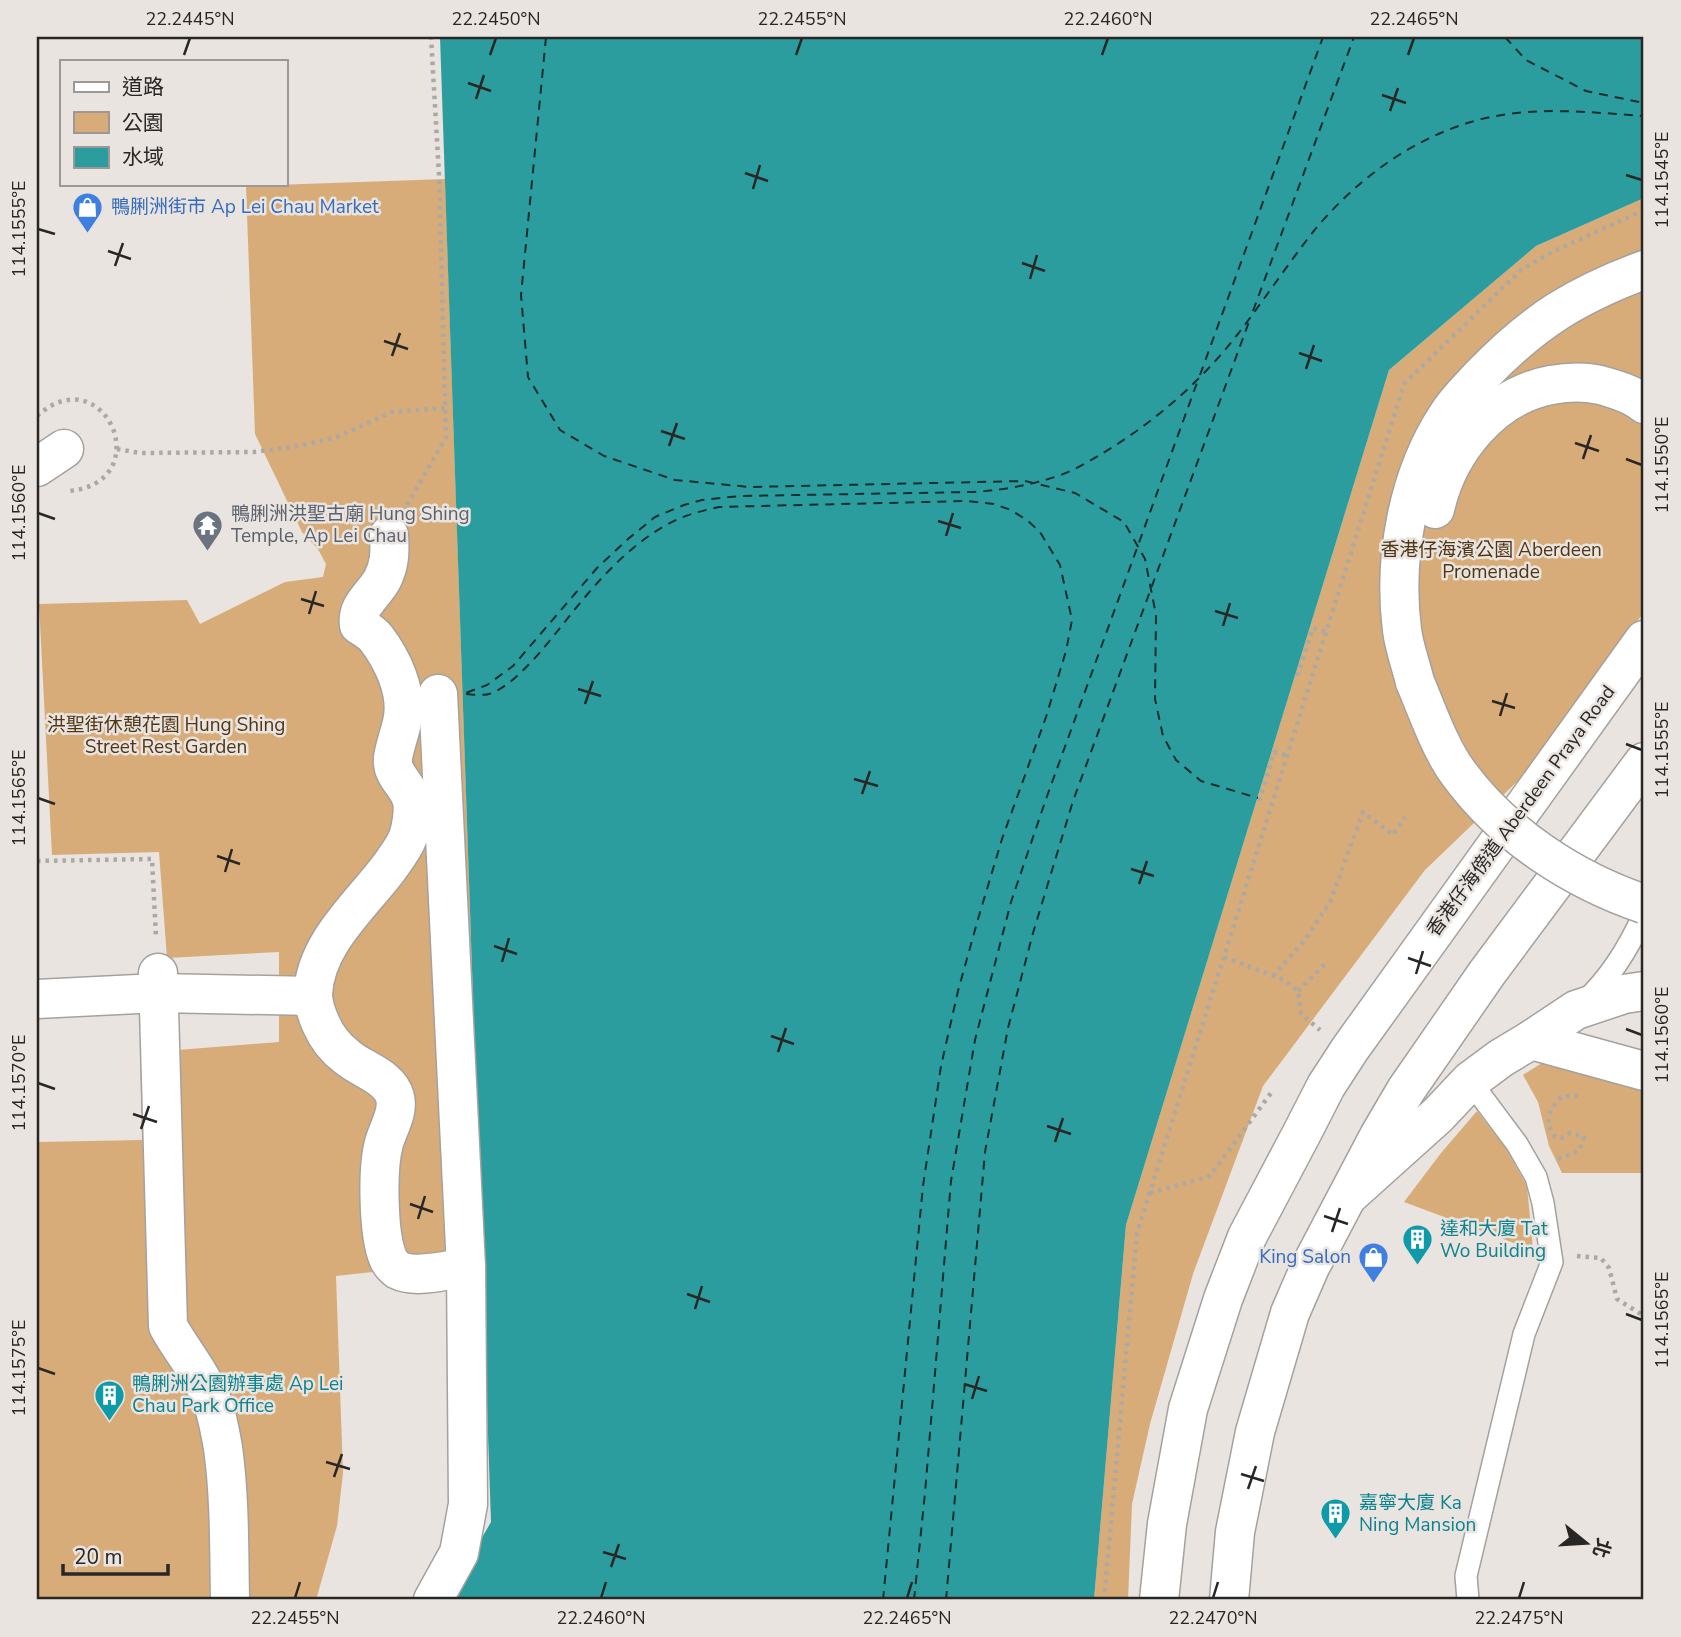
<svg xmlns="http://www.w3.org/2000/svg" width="1681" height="1637" viewBox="0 0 1681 1637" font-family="'Nunito Sans','Noto Sans TC',sans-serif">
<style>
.green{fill:#d8ac78}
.water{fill:#2c9d9e}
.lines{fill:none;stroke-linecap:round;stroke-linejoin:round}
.ferry{stroke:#162e2e;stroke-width:2;stroke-dasharray:9 7;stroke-linecap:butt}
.lane-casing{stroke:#a5a19d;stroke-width:24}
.street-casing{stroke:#a5a19d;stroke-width:41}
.secondary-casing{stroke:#a5a19d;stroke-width:41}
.primary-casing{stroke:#a5a19d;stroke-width:41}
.path{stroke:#aca8a4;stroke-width:4.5;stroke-dasharray:3.5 5;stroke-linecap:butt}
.lane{stroke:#fff;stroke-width:21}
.street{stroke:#fff;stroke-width:38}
.secondary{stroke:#fff;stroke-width:38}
.primary{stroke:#fff;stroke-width:38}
.primary-bridge-casing{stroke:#a5a19d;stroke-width:41;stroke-linecap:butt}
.primary-bridge{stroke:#fff;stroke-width:38}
.ticks{fill:none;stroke:#292726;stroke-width:2.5}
.labels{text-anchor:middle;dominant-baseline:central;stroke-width:5;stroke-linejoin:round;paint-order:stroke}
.shop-label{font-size:19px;fill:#366cbe;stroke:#e9e4df;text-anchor:start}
.worship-label{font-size:19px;fill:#5b616d;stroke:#e9e4df;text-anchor:start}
.park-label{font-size:19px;fill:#503615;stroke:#e9e4df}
.street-label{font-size:19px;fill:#292726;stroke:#e9e4df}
.culture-label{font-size:19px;fill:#0d838f;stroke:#e9e4df;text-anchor:start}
.neatline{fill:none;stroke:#292726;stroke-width:2.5}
.ticks-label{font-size:18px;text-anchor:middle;fill:#292726}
</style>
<rect width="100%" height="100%" fill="#e9e4df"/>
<!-- green -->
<g class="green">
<path d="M445,179L482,1260L336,1276L343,1473L337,1526L316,1600H37V1142L142,1140L140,1053L279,1042V952L167,958L159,852L52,855L39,604L187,600L200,624L285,582L323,577L326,564L318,549L302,532L255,434L246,186Z"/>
<path d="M1644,198V612L1524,775L1425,870L1263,1086L1193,1274L1150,1424L1132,1504L1128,1600H1094L1126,1225L1389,370L1536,246Z"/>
<path d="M1542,1063L1644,1090V1173H1562L1549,1146L1538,1102L1523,1075Z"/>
<path d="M1477,1111L1507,1150L1527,1186L1533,1250L1404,1202L1441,1153Z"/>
</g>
<!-- water -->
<path class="water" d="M440,37H1644V198L1536,246L1389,370L1126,1225L1094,1600H446L491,1522Z"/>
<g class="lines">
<!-- ferry -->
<g class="ferry">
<path d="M546,37L521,295L528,377L560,430L604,456L675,480L750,487L1025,481L1075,493L1124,522L1145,559L1156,615L1155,699L1163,736L1176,760L1201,781L1258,798"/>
<path d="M1505,37L1526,60L1586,91L1644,103"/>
<path d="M1253,311L1354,37"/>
<path d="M1200,375L1323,37"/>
<path d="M883,1600L923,1186L941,1066L958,991L978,919L1002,839L1046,717L1066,651L1072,620L1060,565L1040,532L1028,521L1011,510L994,504L967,501L719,507C701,511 684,515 668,524C624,548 590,590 560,628C544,648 513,687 489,694C482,696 471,694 463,694L487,685L513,666L597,568L628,539L655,517L684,505L702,500L740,496L973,492C1005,490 1031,485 1061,475C1076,469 1090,461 1103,453C1156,421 1203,380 1241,330C1263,301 1284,270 1306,241C1347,187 1406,141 1471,122C1527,105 1586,112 1644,116"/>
<path d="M914,1600L925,1493L951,1181L975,1040L1011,902L1046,799L1198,380"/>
<path d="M946,1600L985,1152L1008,1028L1033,933L1073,801L1250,319"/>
</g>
<defs>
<g id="lane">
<path d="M1585,1001C1610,978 1630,945 1644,914"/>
<path d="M1468,1600L1466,1576L1524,1334L1552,1262L1543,1203L1536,1177L1517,1144L1470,1081"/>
</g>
<g id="street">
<path d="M37,467L64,449"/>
<path d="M389,535C390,552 390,565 382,580C373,596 356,606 359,625C365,629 372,633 376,638C392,659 407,690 403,717C401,731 395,744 393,758C391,776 408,784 412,801C414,811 411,828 408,837C404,848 395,859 388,869C360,906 315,944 313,994C313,1004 317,1015 321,1024C327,1038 335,1048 347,1057C362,1070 389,1076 395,1097C399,1113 388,1128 384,1143C377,1168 378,1235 388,1258C390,1263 394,1267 398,1270C416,1279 448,1270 466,1267"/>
<path d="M158,973L168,1326C181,1350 199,1370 210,1396C217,1412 220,1431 223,1448C230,1498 229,1550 230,1600"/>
<path d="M37,999L158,993L313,996"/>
<path d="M1531,1040L1644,1071"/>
<path d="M433,1600L459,1553L468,1504L466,1267L438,694"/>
</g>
<path id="secondary" d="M1349,1195L1438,1115L1470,1081L1501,1058L1531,1040L1576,1010L1624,994L1644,991"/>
<g id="primary">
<path d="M1435,509C1448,451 1492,396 1551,385C1568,382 1583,381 1600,385C1615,389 1632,394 1644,404"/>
<path d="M1415,682C1411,665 1404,647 1402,630C1393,559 1407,477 1447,416C1456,401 1469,389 1481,376C1504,352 1530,329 1558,311C1582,296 1617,280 1644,270"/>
<path d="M1159,1600L1167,1524L1188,1409L1223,1299L1247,1237L1303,1131L1326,1086L1350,1049L1644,640"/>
<path d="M1229,1600L1235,1532L1255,1432L1290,1313L1310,1267L1379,1136L1406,1090L1487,973L1644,762"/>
</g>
</defs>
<!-- lane casing -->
<use href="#lane" class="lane-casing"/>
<!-- street casing -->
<use href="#street" class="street-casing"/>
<!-- secondary casing -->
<use href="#secondary" class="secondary-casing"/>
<!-- primary casing -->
<use href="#primary" class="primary-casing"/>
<!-- path -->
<g class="path">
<path d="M37,416C104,355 160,482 69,491"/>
<path d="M117,449L140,453L254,452L299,446L337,437L392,412L445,408"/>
<path d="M407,505L446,437L439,175L431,37"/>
<path d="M1296,674H1298L1313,628L1326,632"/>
<path d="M1258,798L1260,799L1274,752L1288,756"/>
<path d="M37,861L152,859L156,937"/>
<path d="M1224,957L1284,980L1298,991L1301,1014L1320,1030"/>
<path d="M1273,976L1305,940L1330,902L1363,812L1393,835L1405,817"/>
<path d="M1298,991L1326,963"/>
<path d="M1558,1159L1579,1151L1584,1137L1570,1133L1562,1138L1555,1137L1548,1125L1550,1113L1555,1104L1561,1097L1583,1095"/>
<path d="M1150,1193L1210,1176L1271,1093"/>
<path d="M1577,1256L1601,1258L1609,1268L1617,1299L1644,1316"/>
<path d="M1104,1600L1137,1233L1404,384L1521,270L1552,252L1644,210"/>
</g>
<!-- lane -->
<use href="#lane" class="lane"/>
<!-- street -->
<use href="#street" class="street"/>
<!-- secondary -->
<use href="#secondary" class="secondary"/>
<!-- primary -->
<use href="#primary" class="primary"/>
<defs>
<path id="primary-bridge" d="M1415,682C1427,710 1440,749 1459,774C1504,835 1573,880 1644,904"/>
</defs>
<!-- primary-bridge casing -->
<use href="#primary-bridge" class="primary-bridge-casing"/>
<!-- primary-bridge -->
<use href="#primary-bridge" class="primary-bridge"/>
</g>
<!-- ticks -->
<path class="ticks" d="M184,55L190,38M490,55L496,38M796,55L802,38M1102,55L1108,38M1408,55L1414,38M468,83L491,91M1382,95L1406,103M476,99L484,75M1390,111L1398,88M745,173L768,181M1626,175L1642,180M753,189L760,165M38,229L55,234M108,251L131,259M1022,263L1045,271M115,266L123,243M1030,279L1037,255M384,341L408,349M1299,353L1322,361M392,356L400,333M1306,369L1314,345M661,431L685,439M1575,443L1599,451M669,446L677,423M1583,459L1591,435M1626,459L1642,465M38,513L55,519M938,521L961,528M946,536L953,513M301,599L324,606M1215,611L1238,618M309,614L316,591M1223,626L1230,603M578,689L601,696M1492,701L1515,708M585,704L593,681M1500,716L1507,693M1626,744L1642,750M854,779L878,786M862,794L870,771M38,798L55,804M217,856L240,864M1131,869L1154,876M225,872L232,849M1139,884L1147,861M494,946L517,954M1408,958L1431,966M502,962L509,938M1416,974L1423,951M1626,1029L1642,1035M771,1036L794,1044M778,1052L786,1028M38,1083L55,1089M133,1114L157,1122M1047,1126L1071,1134M141,1129L149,1106M1055,1142L1063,1118M410,1204L433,1212M1324,1216L1348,1224M418,1219L425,1196M1332,1232L1340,1208M687,1294L710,1302M695,1309L702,1286M1626,1314L1642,1320M38,1368L55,1374M964,1384L987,1391M972,1399L979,1376M326,1462L350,1469M1241,1474L1264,1481M334,1477L342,1454M1248,1489L1256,1466M603,1552L626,1559M611,1567L619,1544M295,1598L300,1582M601,1598L606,1582M907,1598L912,1582M1213,1598L1218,1582M1519,1598L1524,1582"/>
<!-- icons -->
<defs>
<symbol id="shop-pin" viewBox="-11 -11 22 30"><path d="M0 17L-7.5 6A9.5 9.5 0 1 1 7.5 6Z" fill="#3f7fe0" stroke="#e9e4df"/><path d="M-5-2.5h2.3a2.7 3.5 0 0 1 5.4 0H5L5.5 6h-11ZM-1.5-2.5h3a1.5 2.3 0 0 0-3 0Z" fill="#fff"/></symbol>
<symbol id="temple-pin" viewBox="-11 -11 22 30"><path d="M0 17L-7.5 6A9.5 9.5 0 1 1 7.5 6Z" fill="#6b7280" stroke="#e9e4df"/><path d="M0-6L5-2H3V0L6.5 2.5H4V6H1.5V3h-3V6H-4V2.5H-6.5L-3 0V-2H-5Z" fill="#fff"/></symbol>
<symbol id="building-pin" viewBox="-11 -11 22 30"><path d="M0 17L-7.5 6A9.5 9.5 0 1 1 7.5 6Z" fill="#0f9aa8" stroke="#e9e4df"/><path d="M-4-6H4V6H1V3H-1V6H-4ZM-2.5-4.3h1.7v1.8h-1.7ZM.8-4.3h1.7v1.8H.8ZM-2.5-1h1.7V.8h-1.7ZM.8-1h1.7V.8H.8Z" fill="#fff"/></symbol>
</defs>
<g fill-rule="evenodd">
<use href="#shop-pin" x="70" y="190" width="35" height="47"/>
<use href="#temple-pin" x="190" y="508" width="35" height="47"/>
<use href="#building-pin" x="1400" y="1222" width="35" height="47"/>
<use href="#shop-pin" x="1356" y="1240" width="35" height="47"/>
<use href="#building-pin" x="92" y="1378" width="35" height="47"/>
<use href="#building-pin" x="1318" y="1496" width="35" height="47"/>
</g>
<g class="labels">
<!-- shop labels -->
<g class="shop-label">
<text x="111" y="207">鴨脷洲街市 Ap Lei Chau Market</text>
<text x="1351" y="1257" text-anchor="end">King Salon</text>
</g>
<!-- worship labels -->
<g class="worship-label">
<text x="231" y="514">鴨脷洲洪聖古廟 Hung Shing<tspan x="231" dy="22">Temple, Ap Lei Chau</tspan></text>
</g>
<!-- park labels -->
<g class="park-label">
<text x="1491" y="550">香港仔海濱公園 Aberdeen<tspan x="1491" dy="22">Promenade</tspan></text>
<text x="166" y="725">洪聖街休憩花園 Hung Shing<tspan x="166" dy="22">Street Rest Garden</tspan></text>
</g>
<!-- street labels -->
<g class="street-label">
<text transform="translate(1521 811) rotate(-54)">香港仔海傍道 Aberdeen Praya Road</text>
</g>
<!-- culture labels -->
<g class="culture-label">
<text x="1440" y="1229">達和大廈 Tat<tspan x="1440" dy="22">Wo Building</tspan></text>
<text x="132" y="1384">鴨脷洲公園辦事處 Ap Lei<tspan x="132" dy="22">Chau Park Office</tspan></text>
<text x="1359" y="1503">嘉寧大廈 Ka<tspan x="1359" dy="22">Ning Mansion</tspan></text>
</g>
</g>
<!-- border -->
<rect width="1681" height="1637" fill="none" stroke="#e9e4df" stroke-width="77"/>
<!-- legend -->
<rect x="60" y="60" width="228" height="126" fill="#e9e4df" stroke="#9c9895" stroke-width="2"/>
<rect x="74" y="82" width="35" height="10" fill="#ffffff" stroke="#9c9895" stroke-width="2"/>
<text x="122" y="94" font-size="21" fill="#292726">道路</text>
<rect x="74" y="112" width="35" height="21" fill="#d8ac78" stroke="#9c9895" stroke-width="2"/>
<text x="122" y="130" font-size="21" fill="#292726">公園</text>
<rect x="74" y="147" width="35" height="21" fill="#2c9d9e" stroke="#9c9895" stroke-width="2"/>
<text x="122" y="164" font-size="21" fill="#292726">水域</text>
<!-- north arrow -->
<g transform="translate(1586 1543) rotate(108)" stroke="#e9e4df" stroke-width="5" paint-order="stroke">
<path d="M0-5L12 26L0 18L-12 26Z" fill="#292726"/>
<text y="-10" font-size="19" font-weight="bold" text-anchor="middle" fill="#292726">北</text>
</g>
<!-- scale -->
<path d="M63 1564v10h105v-10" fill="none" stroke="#292726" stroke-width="3.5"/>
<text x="74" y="1564" font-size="21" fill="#292726" stroke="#e9e4df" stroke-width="5" paint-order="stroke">20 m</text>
<rect x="38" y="38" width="1604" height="1560" class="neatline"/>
<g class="ticks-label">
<text x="190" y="25">22.2445°N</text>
<text x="496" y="25">22.2450°N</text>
<text x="802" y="25">22.2455°N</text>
<text x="1108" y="25">22.2460°N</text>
<text x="1414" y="25">22.2465°N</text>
<text transform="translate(1662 180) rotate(-90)" y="6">114.1545°E</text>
<text transform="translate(19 229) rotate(-90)" y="6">114.1555°E</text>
<text transform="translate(1662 465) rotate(-90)" y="6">114.1550°E</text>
<text transform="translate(19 513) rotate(-90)" y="6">114.1560°E</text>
<text transform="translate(1662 750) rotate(-90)" y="6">114.1555°E</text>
<text transform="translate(19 798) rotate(-90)" y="6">114.1565°E</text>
<text transform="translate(1662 1035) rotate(-90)" y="6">114.1560°E</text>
<text transform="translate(19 1083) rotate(-90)" y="6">114.1570°E</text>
<text transform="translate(1662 1320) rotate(-90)" y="6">114.1565°E</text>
<text transform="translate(19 1368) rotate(-90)" y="6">114.1575°E</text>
<text x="295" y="1624">22.2455°N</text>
<text x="601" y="1624">22.2460°N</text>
<text x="907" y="1624">22.2465°N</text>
<text x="1213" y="1624">22.2470°N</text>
<text x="1519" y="1624">22.2475°N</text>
</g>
</svg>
